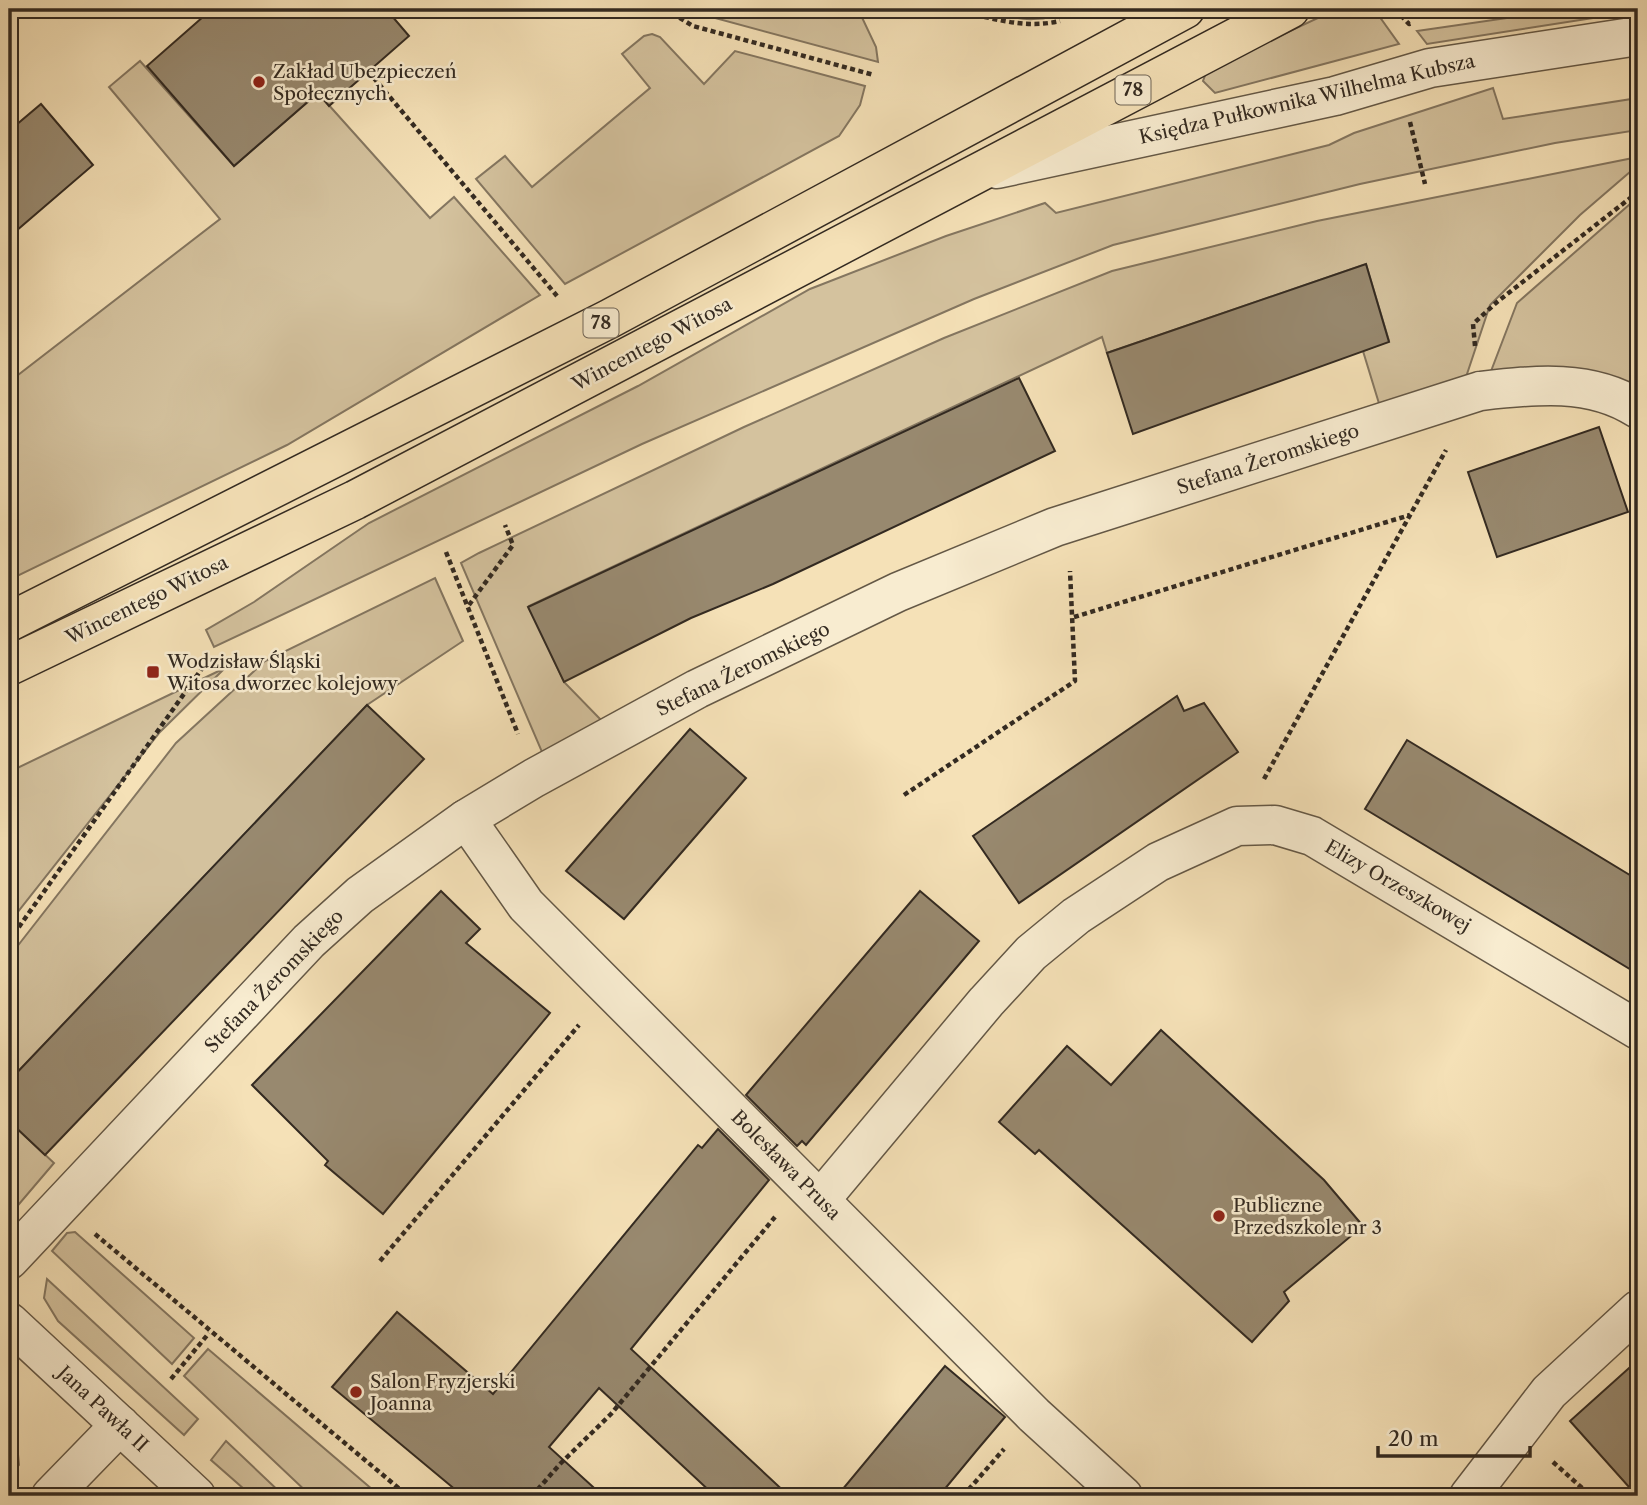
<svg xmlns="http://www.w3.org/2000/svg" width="1647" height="1505" viewBox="0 0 1647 1505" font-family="'Libre Caslon Text',serif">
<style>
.green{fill:#d4c29e;stroke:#847660;stroke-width:2}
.building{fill:#98896f;stroke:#332a21;stroke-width:2}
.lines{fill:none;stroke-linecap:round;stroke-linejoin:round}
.minor-casing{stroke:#645846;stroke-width:41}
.major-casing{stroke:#332a21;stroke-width:41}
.path{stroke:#332a21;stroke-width:4.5;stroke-dasharray:5 3.5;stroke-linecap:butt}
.minor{stroke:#f8ecd0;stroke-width:38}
.major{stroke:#f5e1b7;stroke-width:38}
.poi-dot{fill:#8f2418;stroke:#f8ecd0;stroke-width:2.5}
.labels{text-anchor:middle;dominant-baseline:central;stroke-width:5;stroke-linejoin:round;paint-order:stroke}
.shield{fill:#f8ecd0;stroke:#6e6456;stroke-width:2}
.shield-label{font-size:18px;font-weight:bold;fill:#332a21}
.poi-label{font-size:19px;fill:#332a21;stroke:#f8ecd0;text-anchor:start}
.street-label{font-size:19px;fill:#332a21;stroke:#f8ecd0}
</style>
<rect width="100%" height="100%" fill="#f5e1b7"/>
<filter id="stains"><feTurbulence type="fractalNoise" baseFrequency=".00286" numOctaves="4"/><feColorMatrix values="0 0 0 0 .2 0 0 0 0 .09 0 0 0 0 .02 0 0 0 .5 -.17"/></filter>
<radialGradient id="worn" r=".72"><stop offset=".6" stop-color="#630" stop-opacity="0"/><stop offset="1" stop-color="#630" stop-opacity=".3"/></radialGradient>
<!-- green -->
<g class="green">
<path d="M714,9H858L876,47L878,62L715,18Z"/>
<path d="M996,9H1071C1049,21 1017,24 996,9Z"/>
<path d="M1337,9H1374L1399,44L1215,93L1203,81L1207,70Z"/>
<path d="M1570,9L1638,11L1427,44L1417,31Z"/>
<path d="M652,34L660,37L704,84L735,51L865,86L860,105L839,136L565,284L476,179L505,156L532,187L650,88L622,54L644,36Z"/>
<path d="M140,61L234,166L318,93L430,218L454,197L540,295L287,445L9,580V411L16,406L9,398V382L220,219L109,87Z"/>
<path d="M1493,88L1503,119L1638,98V130L1555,143L1360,184L1113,245L974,299L642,444L214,647L206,630L254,602L369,523L638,386L810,289L946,236L1045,203L1056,213L1329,145L1354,133Z"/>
<path d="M1638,157V165L1580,215L1490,305L1465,380L1381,410L1363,351L1389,341L1366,264L1107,353L1102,337L529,606L564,682L603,722L542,752L461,563L479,553L744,427L944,338L1112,271L1317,221Z"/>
<path d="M1638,197V388L1488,379L1517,303Z"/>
<path d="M435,578L463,641L367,705L9,1081V957L176,743L265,661Z"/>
<path d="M225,668L160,732L9,923V772Z"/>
<path d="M9,1121L54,1163L14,1210L9,1205Z"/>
<path d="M75,1232L194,1338L172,1364L52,1251L67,1233Z"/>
<path d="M47,1279L198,1419L184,1435L58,1321L44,1298Z"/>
<path d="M208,1349L380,1496H311L184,1376Z"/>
<path d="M9,1436L17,1444L19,1465L9,1476Z"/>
<path d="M226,1441L284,1496H252L211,1460Z"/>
</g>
<!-- building -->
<g class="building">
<path d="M212,9H386L409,36L329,106L318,93L234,166L147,66Z"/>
<path d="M41,104L93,165L9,237V131Z"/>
<path d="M1366,264L1389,342L1133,434L1107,353Z"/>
<path d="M1019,378L1055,451L773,584L691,618L564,682L528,607Z"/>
<path d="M1599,427L1628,512L1497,557L1468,472Z"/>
<path d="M1177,696L1184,711L1204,703L1238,752L1019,903L973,836Z"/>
<path d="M367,705L424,759L45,1155L9,1121V1081Z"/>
<path d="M690,729L746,778L624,919L566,871Z"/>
<path d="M1407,740L1638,880V974L1365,809Z"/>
<path d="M441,891L480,929L466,943L550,1013L383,1214L325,1165L328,1161L252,1085Z"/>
<path d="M920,891L979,941L806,1145L802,1141L797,1146L746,1095Z"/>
<path d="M1161,1030L1324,1180L1363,1226L1284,1292L1289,1301L1252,1342L1039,1150L1035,1154L999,1122L1067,1046L1111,1085Z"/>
<path d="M718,1129L769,1180L631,1349L789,1496H715L599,1388L549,1447L603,1496H463L332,1387L397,1312L493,1394L698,1145L702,1148Z"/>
<path d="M1638,1360V1496H1637L1570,1421Z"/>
<path d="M945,1366L1005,1417L977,1450L939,1496H837Z"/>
</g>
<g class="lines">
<defs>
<g id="minor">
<path d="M997,169L1335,96L1430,68L1638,36"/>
<path d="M466,819L526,905L1034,1415L1123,1496"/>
<path d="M821,1199L986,1002L1031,953L1076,916L1158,862L1237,826L1275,825L1312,836L1638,1030"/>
<path d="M9,1260L309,941L360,895L466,819L534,778L697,689L898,592L1055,527L1480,391C1533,385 1591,378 1638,409"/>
<path d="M9,1322L196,1496"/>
<path d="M51,1496L120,1425"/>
<path d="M1469,1496L1549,1392L1638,1310"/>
</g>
<g id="major">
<path d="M9,622L609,319L1185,9"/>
<path d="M9,666L355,500L1290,9"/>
</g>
</defs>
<!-- minor casing -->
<use href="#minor" class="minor-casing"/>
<!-- major casing -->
<use href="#major" class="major-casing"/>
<!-- path -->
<g class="path">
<path d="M665,9L693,26L874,75"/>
<path d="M980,9L985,17C1011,23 1034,27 1060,21"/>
<path d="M1395,9L1409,24L1412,23"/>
<path d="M368,71L557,296"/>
<path d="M1410,122L1425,184"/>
<path d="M1475,346L1473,324L1497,302L1638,192"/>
<path d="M446,552L518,734"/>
<path d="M469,605L513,545L505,525"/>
<path d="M1074,617L1410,515"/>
<path d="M1264,779L1446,450"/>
<path d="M904,795L1075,681L1070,571"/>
<path d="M9,941L203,667"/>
<path d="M95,1234L408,1496"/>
<path d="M380,1261L579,1025"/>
<path d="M171,1379L209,1333"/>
<path d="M1553,1462L1591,1496"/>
<path d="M532,1496L560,1464L611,1414L775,1217"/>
<path d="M963,1496L1004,1449"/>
</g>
<!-- minor -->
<use href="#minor" class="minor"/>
<!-- major -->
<use href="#major" class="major"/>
</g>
<!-- markers -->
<g class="poi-dot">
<circle cx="259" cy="82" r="7"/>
<rect x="146" y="665" width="14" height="14" rx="3.5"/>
<circle cx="1219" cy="1216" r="7"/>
<circle cx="356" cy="1392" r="7"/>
</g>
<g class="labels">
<!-- shield labels -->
<g class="shield">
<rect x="1115.5" y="75.5" width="35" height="29" rx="5"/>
<rect x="583.5" y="308.5" width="35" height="29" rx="5"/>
</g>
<g class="shield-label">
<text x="1133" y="90">78</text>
<text x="601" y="323">78</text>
</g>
<!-- poi labels -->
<g class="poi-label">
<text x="273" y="71">Zakład Ubezpieczeń<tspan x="273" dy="22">Społecznych</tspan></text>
<text x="167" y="661">Wodzisław Śląski<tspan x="167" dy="22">Witosa dworzec kolejowy</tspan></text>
<text x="1233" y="1205">Publiczne<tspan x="1233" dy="22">Przedszkole nr 3</tspan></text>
<text x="370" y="1381">Salon Fryzjerski<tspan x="370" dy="22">Joanna</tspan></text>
</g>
<!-- street labels -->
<g class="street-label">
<text transform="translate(1307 99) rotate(-13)">Księdza Pułkownika Wilhelma Kubsza</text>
<text transform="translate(652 344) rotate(-28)">Wincentego Witosa</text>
<text transform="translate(1268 459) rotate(-18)">Stefana Żeromskiego</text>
<text transform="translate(147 600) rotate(-26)">Wincentego Witosa</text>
<text transform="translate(743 669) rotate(-26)">Stefana Żeromskiego</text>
<text transform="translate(1398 886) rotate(30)">Elizy Orzeszkowej</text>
<text transform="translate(274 981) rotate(-46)">Stefana Żeromskiego</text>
<text transform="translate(786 1165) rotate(45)">Bolesława Prusa</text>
<text transform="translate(103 1409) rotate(43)">Jana Pawła II</text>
</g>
</g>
<!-- margin -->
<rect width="1647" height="1505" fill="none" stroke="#f5e1b7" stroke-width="35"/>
<rect x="10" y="10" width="1626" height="1484" fill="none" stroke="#332a21" stroke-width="3.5"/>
<rect x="18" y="18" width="1612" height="1470" fill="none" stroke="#332a21" stroke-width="2"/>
<!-- scale -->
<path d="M1378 1446v10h152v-10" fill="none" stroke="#332a21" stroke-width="3.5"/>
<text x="1388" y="1446" font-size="21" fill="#332a21" stroke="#f8ecd0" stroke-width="5" paint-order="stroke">20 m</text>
<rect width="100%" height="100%" filter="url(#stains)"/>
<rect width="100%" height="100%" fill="url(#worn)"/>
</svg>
